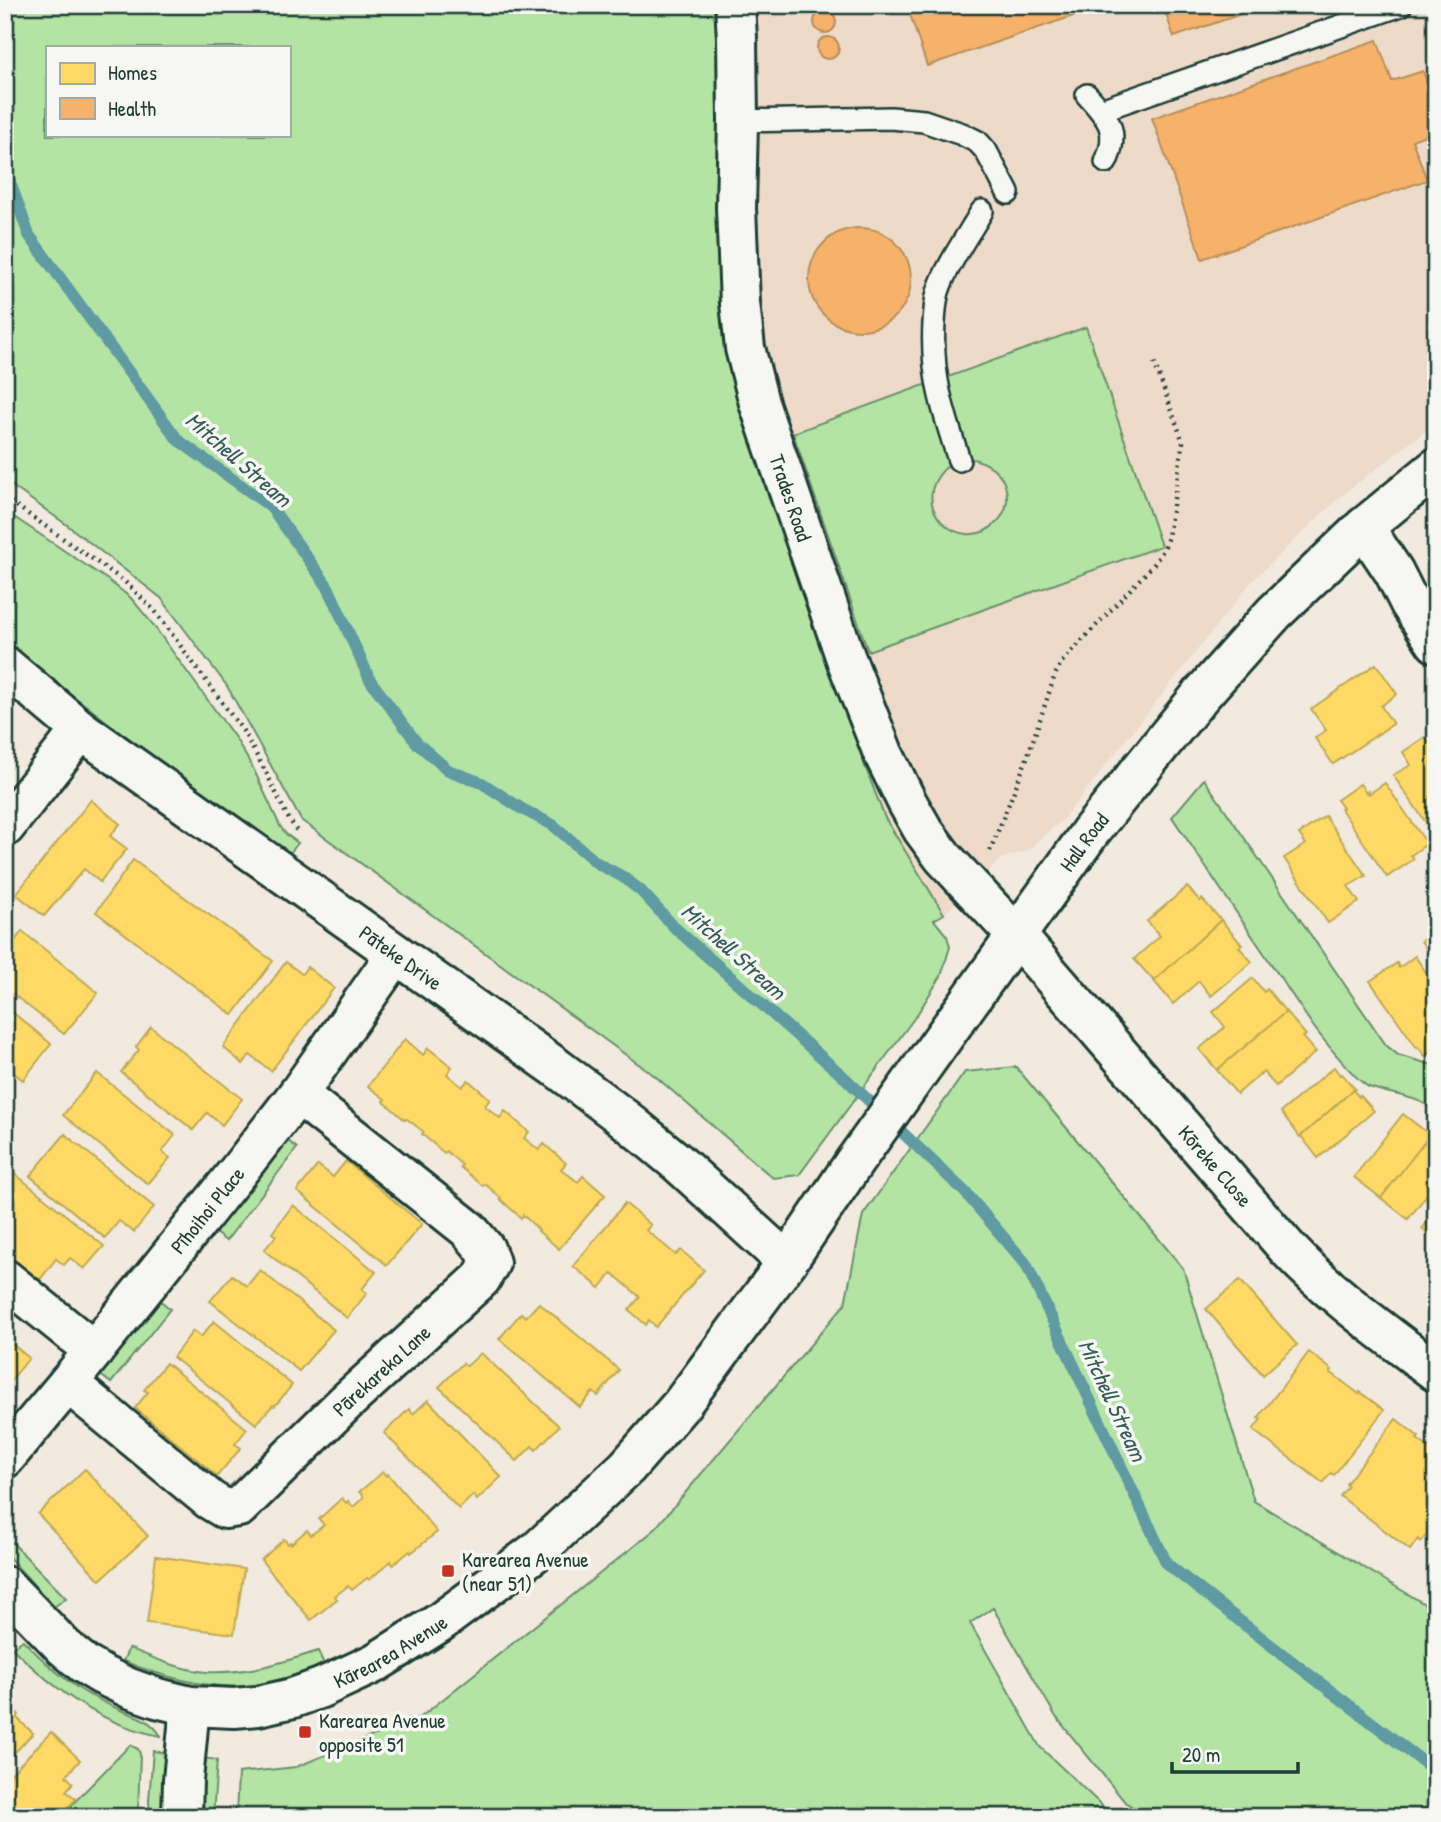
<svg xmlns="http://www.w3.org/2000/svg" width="1441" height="1822" viewBox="0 0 1441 1822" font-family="'Patrick Hand',sans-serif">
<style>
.built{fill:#eedac8}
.green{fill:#b3e4a4;stroke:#69906c;stroke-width:2;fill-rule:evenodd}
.homes{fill:#ffd966;stroke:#bcaa57;stroke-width:2}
.health{fill:#f6b26b;stroke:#b68f5a;stroke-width:2}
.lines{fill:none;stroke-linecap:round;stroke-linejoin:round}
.stream{stroke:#619aa3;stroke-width:12}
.lane-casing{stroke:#1f3d34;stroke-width:26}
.street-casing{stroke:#1f3d34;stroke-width:44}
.secondary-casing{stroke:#1f3d34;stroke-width:44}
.path{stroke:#1f3d34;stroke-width:4.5;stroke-dasharray:2 5;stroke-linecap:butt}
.lane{stroke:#f6f6f2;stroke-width:21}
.street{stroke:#f6f6f2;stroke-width:38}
.secondary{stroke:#f6f6f2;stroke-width:38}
.poi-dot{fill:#c8321e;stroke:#f6f6f2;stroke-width:2.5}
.labels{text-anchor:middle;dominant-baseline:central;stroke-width:7;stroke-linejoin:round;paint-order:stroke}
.street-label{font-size:21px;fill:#1f3d34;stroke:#f6f6f2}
.poi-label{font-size:21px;fill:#1f3d34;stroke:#f6f6f2;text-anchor:start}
.water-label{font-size:23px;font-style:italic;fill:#355c59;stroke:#f6f6f2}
</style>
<rect width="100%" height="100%" fill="#f2e9df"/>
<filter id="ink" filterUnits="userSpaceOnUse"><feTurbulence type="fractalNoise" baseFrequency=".0143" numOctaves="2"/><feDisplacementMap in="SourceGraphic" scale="14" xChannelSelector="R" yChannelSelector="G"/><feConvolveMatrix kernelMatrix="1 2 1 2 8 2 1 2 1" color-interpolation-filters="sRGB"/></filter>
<g filter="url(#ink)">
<!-- built -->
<path class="built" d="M719,5H1436V423L1341,496L1253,580L1063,819L1027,851L1002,858L944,914L885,818L863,761L746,418Z"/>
<!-- green -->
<g class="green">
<path d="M5,5H719L746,418L863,761L885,818L944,914L934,920L947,936L950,947L941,976L918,1013L799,1175L773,1178L655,1076L301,820L227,686L161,598L67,525L5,481ZM47,47H289V135H47Z"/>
<path d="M1086,327L1161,546L868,651L793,433L927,384L950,464C900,504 963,560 998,521C1007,511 1009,498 1005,485C999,468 985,461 968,458L945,378Z"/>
<path d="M5,511L108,580L131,598L151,622L236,739L253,768L280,826L286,834L298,843L291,852L286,851L153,757L32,664L5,640Z"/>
<path d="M1204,779L1386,1045L1398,1055L1436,1066V1111C1413,1094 1394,1096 1369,1087C1357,1082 1322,1038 1313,1026L1172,817Z"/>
<path d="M1016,1067L1183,1268L1254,1501L1436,1611V1817H1148L1125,1802L1056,1717L993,1608L970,1623L1040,1747L1114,1817H236L238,1773L296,1767L422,1716L653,1531L845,1304L863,1215L965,1072Z"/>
<path d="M287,1140L297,1148L226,1241L214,1232Z"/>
<path d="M159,1299L170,1309L111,1383L98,1373Z"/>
<path d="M5,1535L66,1598L54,1607L5,1553Z"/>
<path d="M23,1640C42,1660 63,1679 86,1693C96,1698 106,1704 116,1708C135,1717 149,1717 161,1736C101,1725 55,1690 12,1648Z"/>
<path d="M129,1648C153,1658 181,1670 207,1672C246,1674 281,1663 318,1651L324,1664C302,1673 280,1681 256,1685C211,1691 165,1678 123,1661Z"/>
<path d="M130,1745L138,1749L140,1754L138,1814L131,1817H60Z"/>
<path d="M153,1751L167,1753L162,1817H150L149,1800Z"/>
<path d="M203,1758L217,1760L213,1817H200Z"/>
</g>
<!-- homes -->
<g class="homes">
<path d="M1376,664L1397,694L1381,706L1393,724L1333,764L1315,738L1326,730L1311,709Z"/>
<path d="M1425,737L1432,747L1435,745L1436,747V837L1393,775L1411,765L1403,752Z"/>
<path d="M1385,783L1427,844L1411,855L1414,859L1387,877L1341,809L1343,808L1337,800L1360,784L1366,793L1368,791L1369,794Z"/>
<path d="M91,800L120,824L110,836L127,849L100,882L84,869L44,916L16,894Z"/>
<path d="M1325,816L1366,876L1348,886L1359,902L1328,923L1284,858L1306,844L1299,834Z"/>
<path d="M133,860L273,961L233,1015L96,912Z"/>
<path d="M1187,887L1200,901L1202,899L1221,920L1154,981L1134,959L1160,936L1147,921Z"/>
<path d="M1221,920L1242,945L1239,947L1252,962L1211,996L1199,981L1173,1004L1154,981Z"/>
<path d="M22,931L98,993L64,1034L5,988V946L9,949Z"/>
<path d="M1436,931V963L1421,941Z"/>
<path d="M1415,956L1436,987V1048L1425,1056L1418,1047L1417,1048L1370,981L1397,963L1399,968Z"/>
<path d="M286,962L302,974L307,967L334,988L271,1071L250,1055L243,1064L223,1047Z"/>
<path d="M1253,978L1264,992L1267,989L1286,1012L1217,1070L1199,1049L1225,1027L1213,1012Z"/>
<path d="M5,1006L51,1044L23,1080L5,1066Z"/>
<path d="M1286,1012L1306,1035L1303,1037L1316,1052L1276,1086L1263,1072L1237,1094L1217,1070Z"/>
<path d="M151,1027L242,1099L222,1125L207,1113L193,1130L121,1072L139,1050L136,1047Z"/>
<path d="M405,1039L423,1055L428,1048L452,1067L447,1074L462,1087L468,1080L490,1099L485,1106L500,1118L505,1111L529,1132L524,1138L539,1150L544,1144L566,1163L561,1169L578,1182L583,1176L605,1195L559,1249L538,1231L539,1230L523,1215L521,1218L500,1199L501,1198L485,1184L483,1186L460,1167L462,1165L446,1151L444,1153L422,1134L424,1132L407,1119L405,1120L383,1101L385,1099L368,1086Z"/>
<path d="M1334,1067L1340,1075L1342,1074L1355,1089L1300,1137L1281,1112Z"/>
<path d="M97,1073L175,1135L162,1152L170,1158L148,1184L63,1115Z"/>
<path d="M1353,1090L1359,1097L1360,1095L1374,1111L1318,1158L1301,1136Z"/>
<path d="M1403,1114L1430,1135L1381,1198L1354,1177Z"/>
<path d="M65,1134L154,1207L134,1232L119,1221L105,1238L30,1176Z"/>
<path d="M1430,1135L1436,1139V1183L1408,1219L1381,1198Z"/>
<path d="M346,1161L422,1224L387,1265L297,1191L318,1165L333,1177Z"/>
<path d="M9,1169L104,1246L84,1269L70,1258L64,1265L56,1259L38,1282L5,1255V1231L10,1225L5,1221V1173Z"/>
<path d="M625,1203L651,1225L646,1230L676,1255L681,1250L704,1270L656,1327L649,1320L646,1325L629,1310L640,1297L612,1273L600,1288L573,1266Z"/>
<path d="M293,1205L376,1272L362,1289L367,1293L347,1318L264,1250L276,1236L272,1233Z"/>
<path d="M1436,1210V1240L1422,1229Z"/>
<path d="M260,1270L334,1330L299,1371L210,1301L232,1275L247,1286Z"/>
<path d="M1240,1280L1297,1345L1263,1375L1206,1309Z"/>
<path d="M539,1303L619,1370L598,1396L593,1392L580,1407L499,1339L521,1313L526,1317Z"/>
<path d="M214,1321L292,1385L275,1406L273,1405L256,1424L173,1357L193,1331L201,1337Z"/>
<path d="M5,1338L29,1358L5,1388Z"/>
<path d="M1309,1352L1332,1370L1330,1372L1359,1394L1360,1392L1384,1410L1334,1475L1331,1473L1323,1483L1253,1430L1261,1419L1258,1418Z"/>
<path d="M481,1353L559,1426L536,1450L532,1446L517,1461L439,1387L463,1363L467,1366Z"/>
<path d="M166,1363L247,1429L235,1444L241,1448L217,1476L135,1408L148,1392L144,1390Z"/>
<path d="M428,1400L501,1477L477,1500L473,1495L459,1509L384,1433L409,1409L413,1414Z"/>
<path d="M1396,1419L1419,1437L1417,1439L1436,1453V1523L1421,1542L1418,1539L1410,1550L1340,1496L1348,1486L1346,1484Z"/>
<path d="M85,1469L148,1536L100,1580L38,1514Z"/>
<path d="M383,1472L386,1476L388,1474L437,1532L411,1553L410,1551L393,1565L391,1561L369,1580L367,1578L352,1590L348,1586L335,1596L337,1599L311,1620L261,1560L284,1539L288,1544L290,1542L291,1544L307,1530L311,1535L324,1525L319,1519L342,1498L346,1503L348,1501L353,1507L363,1498V1495L359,1492Z"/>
<path d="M156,1556L244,1569L234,1634L147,1623Z"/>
<path d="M5,1701L19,1715L17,1718L33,1733L5,1763Z"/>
<path d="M51,1732L80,1760L66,1776L73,1783L66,1791L76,1799L58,1817H5V1780Z"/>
</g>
<!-- health -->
<g class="health">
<path d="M907,5H1083L1085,12L927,66Z"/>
<path d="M1163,5H1268L1174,37Z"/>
<circle cx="825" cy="22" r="11"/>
<circle cx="828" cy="48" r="11"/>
<path d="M1377,40L1392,81L1423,71L1436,107V131L1412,140L1427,180L1202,259L1152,118Z"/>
<circle cx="860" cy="279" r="51"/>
</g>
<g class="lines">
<!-- stream -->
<path class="stream" d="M5,168L29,235L178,440L271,507L328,587L370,680L417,743L448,770L482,783L522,809L553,825L597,863L623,877L641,891L675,928L845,1078L965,1192L1026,1264L1167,1564L1277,1650L1426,1764L1436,1770"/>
<defs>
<g id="lane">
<path d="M1087,95C1108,118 1120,131 1106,162"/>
<path d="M1101,110L1401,5"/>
<path d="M738,121L891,118L924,121L962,134L978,142L986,151L1008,193"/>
<path d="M959,460C943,410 931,377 934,323C935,311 935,298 940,286C950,260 968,235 982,211"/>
</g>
<g id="street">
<path id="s1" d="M735,5L737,38L738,121L736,208L740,303L745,348L759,403L846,659L883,753L907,802L923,830L943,857L1016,935L1288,1249C1332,1296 1385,1333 1436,1372"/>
<path d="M1364,527L1394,572L1410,604L1436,643"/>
<path id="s2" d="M5,666L81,730L557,1068L625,1119L677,1162L787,1262"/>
<path d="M5,827L81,730"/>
<path d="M5,1279L94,1351"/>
<path id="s3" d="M68,1383L210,1500L225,1509L239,1507L345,1403L481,1279L490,1263L485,1249L469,1230L298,1094"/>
<path id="s4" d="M5,1458L68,1383L239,1170L298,1094L396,954"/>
<path d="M182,1817L183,1780L190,1706"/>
</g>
<g id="secondary">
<path id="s5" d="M5,1586L64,1647L84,1664L102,1675L129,1688L157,1698L190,1706L234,1708L258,1706L293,1698L321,1688L375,1663L439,1623L538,1550L627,1467L681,1405L787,1262L855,1161L1091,831L1201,695L1274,613L1364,527L1436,468"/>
</g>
</defs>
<!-- lane casing -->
<use href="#lane" class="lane-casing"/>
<!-- street casing -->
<use href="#street" class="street-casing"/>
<!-- secondary casing -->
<use href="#secondary" class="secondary-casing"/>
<!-- path -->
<g class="path">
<path d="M5,498L124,581L155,611L243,731L268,776L287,816L297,831"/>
<path d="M990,851L1026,761L1055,675L1061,663L1154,564L1164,549L1168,537L1183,442L1153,359"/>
</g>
<!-- lane -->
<use href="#lane" class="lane"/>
<!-- street -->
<use href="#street" class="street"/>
<!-- secondary -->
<use href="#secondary" class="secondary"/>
</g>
</g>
<!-- markers -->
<g class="poi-dot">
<rect x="441" y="1564" width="14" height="14" rx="3.5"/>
<rect x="298" y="1725" width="14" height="14" rx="3.5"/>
</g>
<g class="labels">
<!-- street labels -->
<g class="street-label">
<text stroke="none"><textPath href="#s1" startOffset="500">Trades Road</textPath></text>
<text stroke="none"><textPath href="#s5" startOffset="1514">Hall Road</textPath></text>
<text stroke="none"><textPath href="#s2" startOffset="492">Pāteke Drive</textPath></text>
<text stroke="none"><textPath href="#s1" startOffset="1304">Kōreke Close</textPath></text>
<text stroke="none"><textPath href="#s4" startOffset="320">Pīhoihoi Place</textPath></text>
<text stroke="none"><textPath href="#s3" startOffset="413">Pārekareka Lane</textPath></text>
<text stroke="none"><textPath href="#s5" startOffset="438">Kārearea Avenue</textPath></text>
</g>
<!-- poi labels -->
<g class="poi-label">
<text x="462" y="1559">Karearea Avenue<tspan x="462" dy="24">(near 51)</tspan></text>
<text x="319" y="1720">Karearea Avenue<tspan x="319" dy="24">opposite 51</tspan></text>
</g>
<!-- water labels -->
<g class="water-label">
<text transform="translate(239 459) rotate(41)">Mitchell Stream</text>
<text transform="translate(734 951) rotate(42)">Mitchell Stream</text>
<text transform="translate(1113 1400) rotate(65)">Mitchell Stream</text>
</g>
</g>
<!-- margin -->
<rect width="1441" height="1822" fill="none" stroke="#f6f6f2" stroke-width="28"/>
<rect x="14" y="14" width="1413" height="1794" fill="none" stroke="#1f3d34" stroke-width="2.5" filter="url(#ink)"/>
<!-- legend -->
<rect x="46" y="46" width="245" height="91" fill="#f6f6f2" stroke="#a0aca6" stroke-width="2"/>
<rect x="60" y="63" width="35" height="21" fill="#ffd966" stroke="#a0aca6" stroke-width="2"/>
<text x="108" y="80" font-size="21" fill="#1f3d34">Homes</text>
<rect x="60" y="98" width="35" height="21" fill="#f6b26b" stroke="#a0aca6" stroke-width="2"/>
<text x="108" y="116" font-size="21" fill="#1f3d34">Health</text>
<!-- scale -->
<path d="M1172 1762v10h126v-10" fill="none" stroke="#1f3d34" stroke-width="3.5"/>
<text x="1182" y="1762" font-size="21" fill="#1f3d34" stroke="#f6f6f2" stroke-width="5" paint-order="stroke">20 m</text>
</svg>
